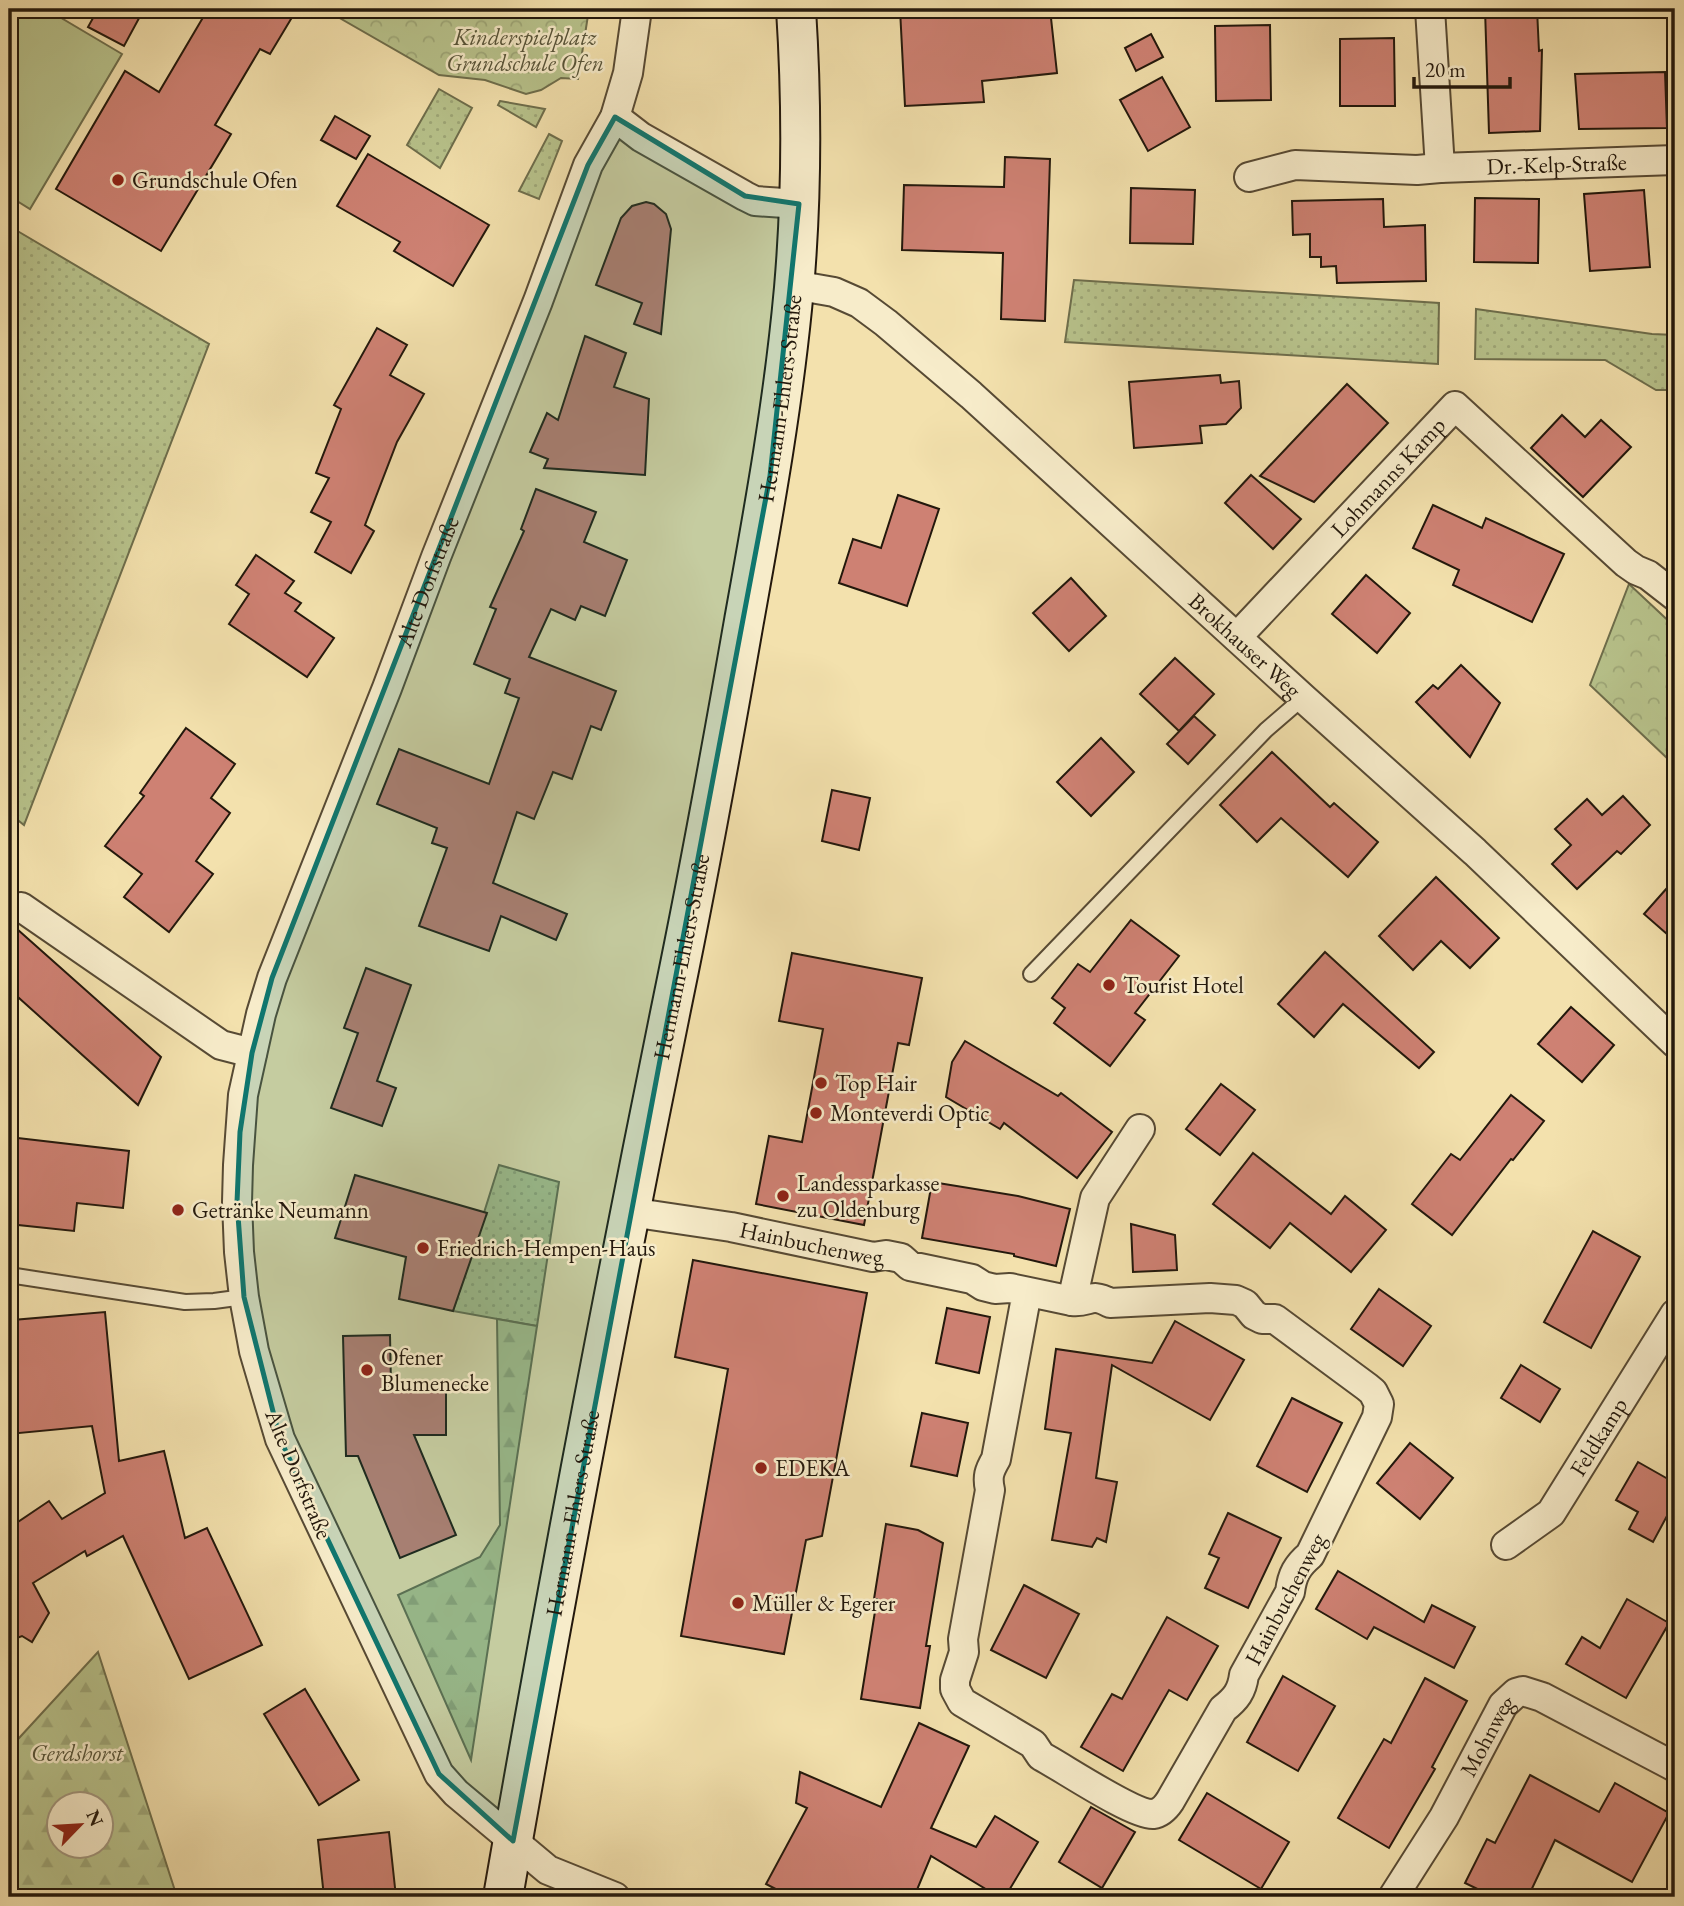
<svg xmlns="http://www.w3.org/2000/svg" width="1684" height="1906" viewBox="0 0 1684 1906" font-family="'EB Garamond',serif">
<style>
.grass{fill:url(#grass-dots);stroke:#6e6e4c;stroke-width:2}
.forest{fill:url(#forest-firs);stroke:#6e6e4c;stroke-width:2;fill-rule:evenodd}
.park{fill:url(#park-crowns);stroke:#6e6e4c;stroke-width:2}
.pitch{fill:#b8c38c;stroke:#6e6e4c;stroke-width:2}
.building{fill:#ce8173;stroke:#23180c;stroke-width:2}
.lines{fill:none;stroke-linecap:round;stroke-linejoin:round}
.lane-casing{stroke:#574a34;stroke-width:18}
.street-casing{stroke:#574a34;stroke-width:32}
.secondary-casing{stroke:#23180c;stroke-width:42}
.lane{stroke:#f7ecca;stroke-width:14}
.street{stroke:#f7ecca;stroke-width:28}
.secondary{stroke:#f7ecca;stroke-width:38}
.marked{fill:#0f766e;fill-opacity:0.2;stroke:#0f766e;stroke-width:5;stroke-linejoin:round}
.poi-dot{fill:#8f2418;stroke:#f7ecca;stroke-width:2.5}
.labels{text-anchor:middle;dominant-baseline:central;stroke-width:5;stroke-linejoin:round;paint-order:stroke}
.park-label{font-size:23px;font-style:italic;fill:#575439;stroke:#f7ecca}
.street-label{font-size:23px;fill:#23180c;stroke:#f7ecca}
.poi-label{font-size:23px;fill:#23180c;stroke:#f7ecca;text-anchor:start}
</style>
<defs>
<pattern id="grass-dots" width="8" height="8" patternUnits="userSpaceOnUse" patternTransform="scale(1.75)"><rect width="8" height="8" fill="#b8c38c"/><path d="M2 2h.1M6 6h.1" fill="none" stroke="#9ea778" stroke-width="1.8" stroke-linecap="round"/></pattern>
<pattern id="forest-firs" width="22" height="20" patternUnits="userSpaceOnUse" patternTransform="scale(1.75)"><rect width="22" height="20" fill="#b8c38c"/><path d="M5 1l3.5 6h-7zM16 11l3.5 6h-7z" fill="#9ea778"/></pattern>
<pattern id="park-crowns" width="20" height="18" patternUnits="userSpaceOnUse" patternTransform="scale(1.75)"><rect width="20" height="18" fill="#b8c38c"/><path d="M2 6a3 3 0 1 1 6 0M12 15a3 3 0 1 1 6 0" fill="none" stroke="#9ea778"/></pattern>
</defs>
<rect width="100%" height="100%" fill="#f3e1ad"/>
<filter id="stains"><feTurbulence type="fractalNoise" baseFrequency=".00286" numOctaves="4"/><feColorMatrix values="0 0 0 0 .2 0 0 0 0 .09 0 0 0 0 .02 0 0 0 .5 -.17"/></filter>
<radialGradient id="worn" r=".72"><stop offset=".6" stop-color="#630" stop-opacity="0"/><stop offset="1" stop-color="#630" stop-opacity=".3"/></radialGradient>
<!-- grass -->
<g class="grass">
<path d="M439,89L472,108L440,168L407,145Z"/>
<path d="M500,101L545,109L536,127L498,105Z"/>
<path d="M549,134L562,141L539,199L519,191Z"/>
<path d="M9,226L209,344L24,825L9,813Z"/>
<path d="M1074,280L1439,303L1438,364L1065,342Z"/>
<path d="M1476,309L1652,334L1675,335V390H1656L1605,360L1475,359Z"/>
<path d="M499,1165L559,1182L537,1326L453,1311Z"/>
</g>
<!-- forest -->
<g class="forest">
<path d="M497,1319L537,1326L471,1760L398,1595L480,1557L500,1525Z"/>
<path d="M98,1652L177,1897H9V1749ZM60,1804H102V1846H60Z"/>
</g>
<!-- park -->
<g class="park">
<path d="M324,9H589L578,79L561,78L541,90L526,94L485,80L439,75Z"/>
<path d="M1629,584L1675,627V751L1668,759L1590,685Z"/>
</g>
<!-- pitch -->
<path class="pitch" d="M9,9H46L122,54L30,209L9,196Z"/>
<!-- building -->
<g class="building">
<path d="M98,9H144L124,46L88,27Z"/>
<path d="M208,9H297L270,54L260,49L215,125L231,134L161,251L56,189L125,71L159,92Z"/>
<path d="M900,9H1050L1057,73L982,81L984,102L905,106Z"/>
<path d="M1485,9H1537L1539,51L1542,50L1540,131L1489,133Z"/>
<path d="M1270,25L1271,100L1216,101L1215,26Z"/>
<path d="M1151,34L1163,57L1136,71L1125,48Z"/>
<path d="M1394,38L1395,106H1340V39Z"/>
<path d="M1665,72L1667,128L1579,129L1575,74Z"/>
<path d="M1162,77L1190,127L1148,151L1120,100Z"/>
<path d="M335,116L370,136L356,159L321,140Z"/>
<path d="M368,154L489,225L453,286L394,251L400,242L337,206Z"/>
<path d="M1005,157L1050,159L1045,321L1001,319L1003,253L902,250L904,185L1004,187Z"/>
<path d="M1131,188L1195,190L1193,244L1130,243Z"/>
<path d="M1644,190L1650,267L1590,271L1584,194Z"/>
<path d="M1475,198L1539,199L1538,263L1474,262Z"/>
<path d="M1383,199L1384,227L1425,225L1426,281L1337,283L1336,266L1321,267V257H1310V234L1293,235L1292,201Z"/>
<path d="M646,202L654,204L666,214L671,229L661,334L634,324L642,303L596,285L621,218L632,206Z"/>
<path d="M377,328L407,345L390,375L424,394L397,442L365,525L374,531L351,573L315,552L331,522L311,512L329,478L316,473L341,409L334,405Z"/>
<path d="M585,336L626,353L614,387L649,399L645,475L544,468L548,459L530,452L547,413L558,420Z"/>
<path d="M1220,375L1221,383L1239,381L1241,408L1226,424L1200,426L1202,443L1134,448L1129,382Z"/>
<path d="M1347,384L1388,423L1314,502L1260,476Z"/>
<path d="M1562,415L1585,437L1601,420L1631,447L1583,497L1531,448Z"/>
<path d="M1251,475L1301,519L1273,549L1225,503Z"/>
<path d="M536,489L596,512L584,542L627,560L605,616L581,606L575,620L551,609L529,657L616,691L601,730L591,726L572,779L553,772L534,819L517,812L493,883L567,914L556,940L501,916L489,951L419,926L447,848L432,843L437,828L377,804L399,749L489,784L519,698L505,693L510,679L474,664L496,609L490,607L524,531L521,529Z"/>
<path d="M898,495L939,509L907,606L839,583L853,539L881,548Z"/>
<path d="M1433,505L1482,528L1486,518L1564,554L1532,622L1453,585L1459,570L1413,548Z"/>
<path d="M256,555L294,581L285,593L301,603L295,611L334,638L307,677L229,624L249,594L236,585Z"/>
<path d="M1366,575L1410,613L1377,653L1332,614Z"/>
<path d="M1071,578L1106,616L1069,651L1033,613Z"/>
<path d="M1175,658L1214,694L1179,731L1140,694Z"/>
<path d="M1461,665L1500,703L1470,757L1416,702L1433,685L1438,689Z"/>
<path d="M1194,716L1215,735L1188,764L1167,744Z"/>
<path d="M186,728L235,764L211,798L230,813L196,861L213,874L169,932L124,897L142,874L105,846L144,796L140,793Z"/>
<path d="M1101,738L1134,772L1091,816L1057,782Z"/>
<path d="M1272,752L1330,807L1334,803L1378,842L1348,877L1281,818L1257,842L1220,805Z"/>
<path d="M832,790L870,798L859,850L822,841Z"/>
<path d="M1623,796L1650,825L1621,854L1617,851L1577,889L1552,864L1571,845L1555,829L1587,799L1602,815Z"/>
<path d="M1436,877L1499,938L1470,968L1441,941L1413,970L1379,936Z"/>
<path d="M1675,879V941L1644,914Z"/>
<path d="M1131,920L1179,956L1135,1013L1145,1020L1110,1066L1054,1023L1065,1008L1052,998L1078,964L1090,972Z"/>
<path d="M17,929L161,1057L138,1105L9,989V950Z"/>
<path d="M1325,952L1434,1052L1419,1068L1343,1004L1314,1037L1278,1004Z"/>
<path d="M792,953L922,978L909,1045L898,1043L864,1225L756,1204L769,1136L802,1142L823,1029L779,1021Z"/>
<path d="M366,968L411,985L377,1081L396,1088L382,1126L331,1108L358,1033L344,1028Z"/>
<path d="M1571,1007L1614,1045L1582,1082L1538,1044Z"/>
<path d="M965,1041L1058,1096L1061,1093L1112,1132L1077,1178L1004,1123L1000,1129L946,1097L952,1062Z"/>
<path d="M1221,1084L1255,1110L1220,1155L1186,1129Z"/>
<path d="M1511,1095L1544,1121L1513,1160L1511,1159L1452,1235L1412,1204L1451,1154L1460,1160Z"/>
<path d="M9,1137L129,1151L123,1208L77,1203L74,1231L9,1224Z"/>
<path d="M1253,1153L1331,1214L1345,1196L1386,1230L1351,1272L1290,1223L1270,1248L1213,1204Z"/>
<path d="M355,1175L487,1213L453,1311L399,1299L406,1257L335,1238Z"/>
<path d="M932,1182L1018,1196L1070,1209L1056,1266L1014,1256V1254L922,1238Z"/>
<path d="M1131,1224L1175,1235L1177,1270L1133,1272Z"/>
<path d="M1593,1231L1640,1257L1591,1348L1544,1322Z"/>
<path d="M693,1260L867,1293L822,1536L806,1540L784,1654L681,1636L728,1369L675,1357Z"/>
<path d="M1379,1289L1431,1326L1403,1366L1351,1329Z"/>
<path d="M947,1308L990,1317L979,1373L936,1363Z"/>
<path d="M105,1312L119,1461L164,1451L185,1538L207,1528L262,1645L189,1679L123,1536L87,1556L85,1551L33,1583L49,1613L32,1642L22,1636L9,1641V1528L49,1501L62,1519L105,1493L92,1426L9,1434V1358L17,1357L13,1320Z"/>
<path d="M1175,1321L1244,1360L1210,1420L1112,1365L1096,1478L1117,1482L1106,1542L1097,1538L1092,1547L1052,1540L1071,1433L1045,1429L1056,1349L1152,1363Z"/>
<path d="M390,1335L391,1386L446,1387V1435H414L456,1535L400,1558L358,1456H346L343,1336Z"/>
<path d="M1521,1365L1560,1389L1540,1422L1501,1398Z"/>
<path d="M1292,1398L1342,1423L1307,1492L1257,1466Z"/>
<path d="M922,1413L968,1423L957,1476L911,1466Z"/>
<path d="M1410,1443L1453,1478L1420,1519L1377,1483Z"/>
<path d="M1638,1462L1675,1483V1501L1653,1542L1629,1529L1638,1512L1616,1500Z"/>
<path d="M1228,1513L1281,1538L1248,1608L1205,1588L1219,1558L1209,1554Z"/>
<path d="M886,1524L918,1530L943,1543L926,1646H930L920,1708L861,1699L877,1599H874Z"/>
<path d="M1338,1571L1424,1622L1432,1605L1475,1627L1454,1668L1374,1627L1367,1639L1316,1609Z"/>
<path d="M1024,1585L1079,1614L1046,1678L991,1650Z"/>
<path d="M1627,1599L1669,1623L1626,1698L1566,1664L1582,1637L1600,1648Z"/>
<path d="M1167,1617L1218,1646L1187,1700L1169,1690L1123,1771L1081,1747L1112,1694L1122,1699Z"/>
<path d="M1283,1676L1335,1706L1298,1771L1247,1742Z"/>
<path d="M1425,1678L1467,1701L1432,1767L1435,1769L1389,1848L1338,1818L1384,1739L1391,1743Z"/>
<path d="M305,1689L359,1780L319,1805L264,1714Z"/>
<path d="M919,1723L969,1746L931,1828L976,1847L995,1816L1038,1842L1005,1897H999L931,1856L914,1897H791L766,1884L807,1808L796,1803L800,1772L881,1807Z"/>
<path d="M1530,1775L1599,1812L1615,1783L1669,1813L1632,1882L1555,1840L1528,1897H1494L1465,1883L1487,1839L1495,1843Z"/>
<path d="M1207,1793L1289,1842L1261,1889L1179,1840Z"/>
<path d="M1091,1807L1135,1832L1102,1888L1059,1862Z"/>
<path d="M389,1832L396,1897H324L318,1840Z"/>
</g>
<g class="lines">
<defs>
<g id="lane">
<path d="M1031,974L1266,730L1303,698"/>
<path d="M9,1275L185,1302L214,1301L244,1297"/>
</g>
<g id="street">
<path id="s1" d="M1430,9L1440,168L1675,160"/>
<path d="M615,117L641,137L745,196L755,201L799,204"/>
<path d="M1249,177L1295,165L1417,170L1440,168"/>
<path id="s2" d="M794,285L834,292L859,303L886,323L971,395L1303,698L1475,852L1675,1043"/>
<path id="s3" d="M1237,637L1455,406L1626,563L1636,570L1648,575L1675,596"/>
<path d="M21,907L221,1045L252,1053"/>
<path id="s4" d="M630,1212L731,1227L873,1257L886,1255L901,1258L910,1266L972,1279L983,1286L995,1289L1010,1288L1072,1301C1090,1303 1090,1292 1110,1303L1210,1298L1236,1300L1245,1304L1254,1315L1262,1319H1275L1367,1387L1373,1392L1379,1404L1377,1417L1310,1555C1297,1566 1292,1575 1290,1592L1244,1675C1242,1691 1236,1699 1223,1709L1170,1801C1166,1807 1161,1813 1153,1814C1133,1815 1062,1767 1041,1756L1033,1744L962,1702L955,1689V1680L964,1652L963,1639L990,1490C987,1477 989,1471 996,1459L1027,1292"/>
<path d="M1072,1301L1095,1198L1140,1129"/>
<path id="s5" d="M1506,1545L1551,1513L1675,1314"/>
<path id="s6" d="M615,1897L548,1870L456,1793L439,1774L280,1439L254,1351L244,1297L239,1252L237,1202L238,1165L243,1095L261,1014L272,978L387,688L436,557L538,301L588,165L615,117L628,73L637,9"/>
<path id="s7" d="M1393,1897L1444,1817L1503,1705L1516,1693L1523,1691L1542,1697L1675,1767"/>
</g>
<g id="secondary">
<path id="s8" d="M503,1897C555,1597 612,1298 673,999C699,873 722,747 744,621C764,510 784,400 794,288C802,195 802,102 796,9"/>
</g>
</defs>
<!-- lane casing -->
<use href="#lane" class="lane-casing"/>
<!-- street casing -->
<use href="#street" class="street-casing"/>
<!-- secondary casing -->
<use href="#secondary" class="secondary-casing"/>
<!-- lane -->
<use href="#lane" class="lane"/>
<!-- street -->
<use href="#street" class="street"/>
<!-- secondary -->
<use href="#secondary" class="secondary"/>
</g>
<!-- marked area -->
<path class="marked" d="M615,117L745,196L799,204L770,476L513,1841L439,1774L280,1439L244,1297L237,1202L240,1132L252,1053L272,978L588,165Z"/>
<!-- markers -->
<g class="poi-dot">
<circle cx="118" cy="180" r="7"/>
<circle cx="1109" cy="985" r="7"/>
<circle cx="821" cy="1083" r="7"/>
<circle cx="816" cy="1113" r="7"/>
<circle cx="783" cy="1196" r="7"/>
<circle cx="178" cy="1210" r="7"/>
<circle cx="423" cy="1248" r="7"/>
<circle cx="367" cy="1370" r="7"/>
<circle cx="761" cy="1468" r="7"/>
<circle cx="738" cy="1603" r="7"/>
</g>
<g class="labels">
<!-- park labels -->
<g class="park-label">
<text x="525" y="37">Kinderspielplatz<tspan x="525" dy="26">Grundschule Ofen</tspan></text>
<text x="77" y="1753">Gerdshorst</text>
</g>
<!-- street labels -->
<g class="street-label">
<text stroke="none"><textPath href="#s1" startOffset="276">Dr.-Kelp-Straße</textPath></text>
<text stroke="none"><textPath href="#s8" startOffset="1524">Hermann-Ehlers-Straße</textPath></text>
<text stroke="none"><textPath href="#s3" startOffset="220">Lohmanns Kamp</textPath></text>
<text stroke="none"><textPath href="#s6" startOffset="1484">Alte Dorfstraße</textPath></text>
<text stroke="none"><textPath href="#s2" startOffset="584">Brokhauser Weg</textPath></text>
<text stroke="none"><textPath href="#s8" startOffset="957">Hermann-Ehlers-Straße</textPath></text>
<text stroke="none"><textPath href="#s4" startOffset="184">Hainbuchenweg</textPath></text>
<text stroke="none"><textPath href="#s5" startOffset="145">Feldkamp</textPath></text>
<text transform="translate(299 1474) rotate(67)">Alte Dorfstraße</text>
<text stroke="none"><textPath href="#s8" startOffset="390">Hermann-Ehlers-Straße</textPath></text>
<text transform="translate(1285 1599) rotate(-62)">Hainbuchenweg</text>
<text stroke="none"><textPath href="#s7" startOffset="187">Mohnweg</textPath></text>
</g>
<!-- poi labels -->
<g class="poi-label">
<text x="132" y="180">Grundschule Ofen</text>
<text x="1123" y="985">Tourist Hotel</text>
<text x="835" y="1083">Top Hair</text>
<text x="830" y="1113">Monteverdi Optic</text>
<text x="797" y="1183">Landessparkasse<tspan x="797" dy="26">zu Oldenburg</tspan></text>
<text x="192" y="1210">Getränke Neumann</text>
<text x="437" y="1248">Friedrich-Hempen-Haus</text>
<text x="381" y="1357">Ofener<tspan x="381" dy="26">Blumenecke</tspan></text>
<text x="775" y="1468">EDEKA</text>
<text x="752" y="1603">Müller &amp; Egerer</text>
</g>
</g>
<!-- margin -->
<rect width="1684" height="1906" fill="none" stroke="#f3e1ad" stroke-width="35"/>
<rect x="10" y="10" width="1663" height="1885" fill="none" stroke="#23180c" stroke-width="3.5"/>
<rect x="18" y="18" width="1649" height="1871" fill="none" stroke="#23180c" stroke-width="2"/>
<!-- north arrow -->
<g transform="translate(80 1825) rotate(65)"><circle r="33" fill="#f7ecca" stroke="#a2977e" stroke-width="2"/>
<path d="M0-5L12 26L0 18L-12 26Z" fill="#8f2418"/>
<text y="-10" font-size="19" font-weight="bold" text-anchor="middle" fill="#23180c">N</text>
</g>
<!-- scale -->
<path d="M1414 77v10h96v-10" fill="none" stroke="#23180c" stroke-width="3.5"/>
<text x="1425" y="77" font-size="21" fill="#23180c" stroke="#f7ecca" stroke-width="5" paint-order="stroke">20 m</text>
<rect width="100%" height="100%" filter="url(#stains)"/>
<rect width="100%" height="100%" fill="url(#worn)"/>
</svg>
